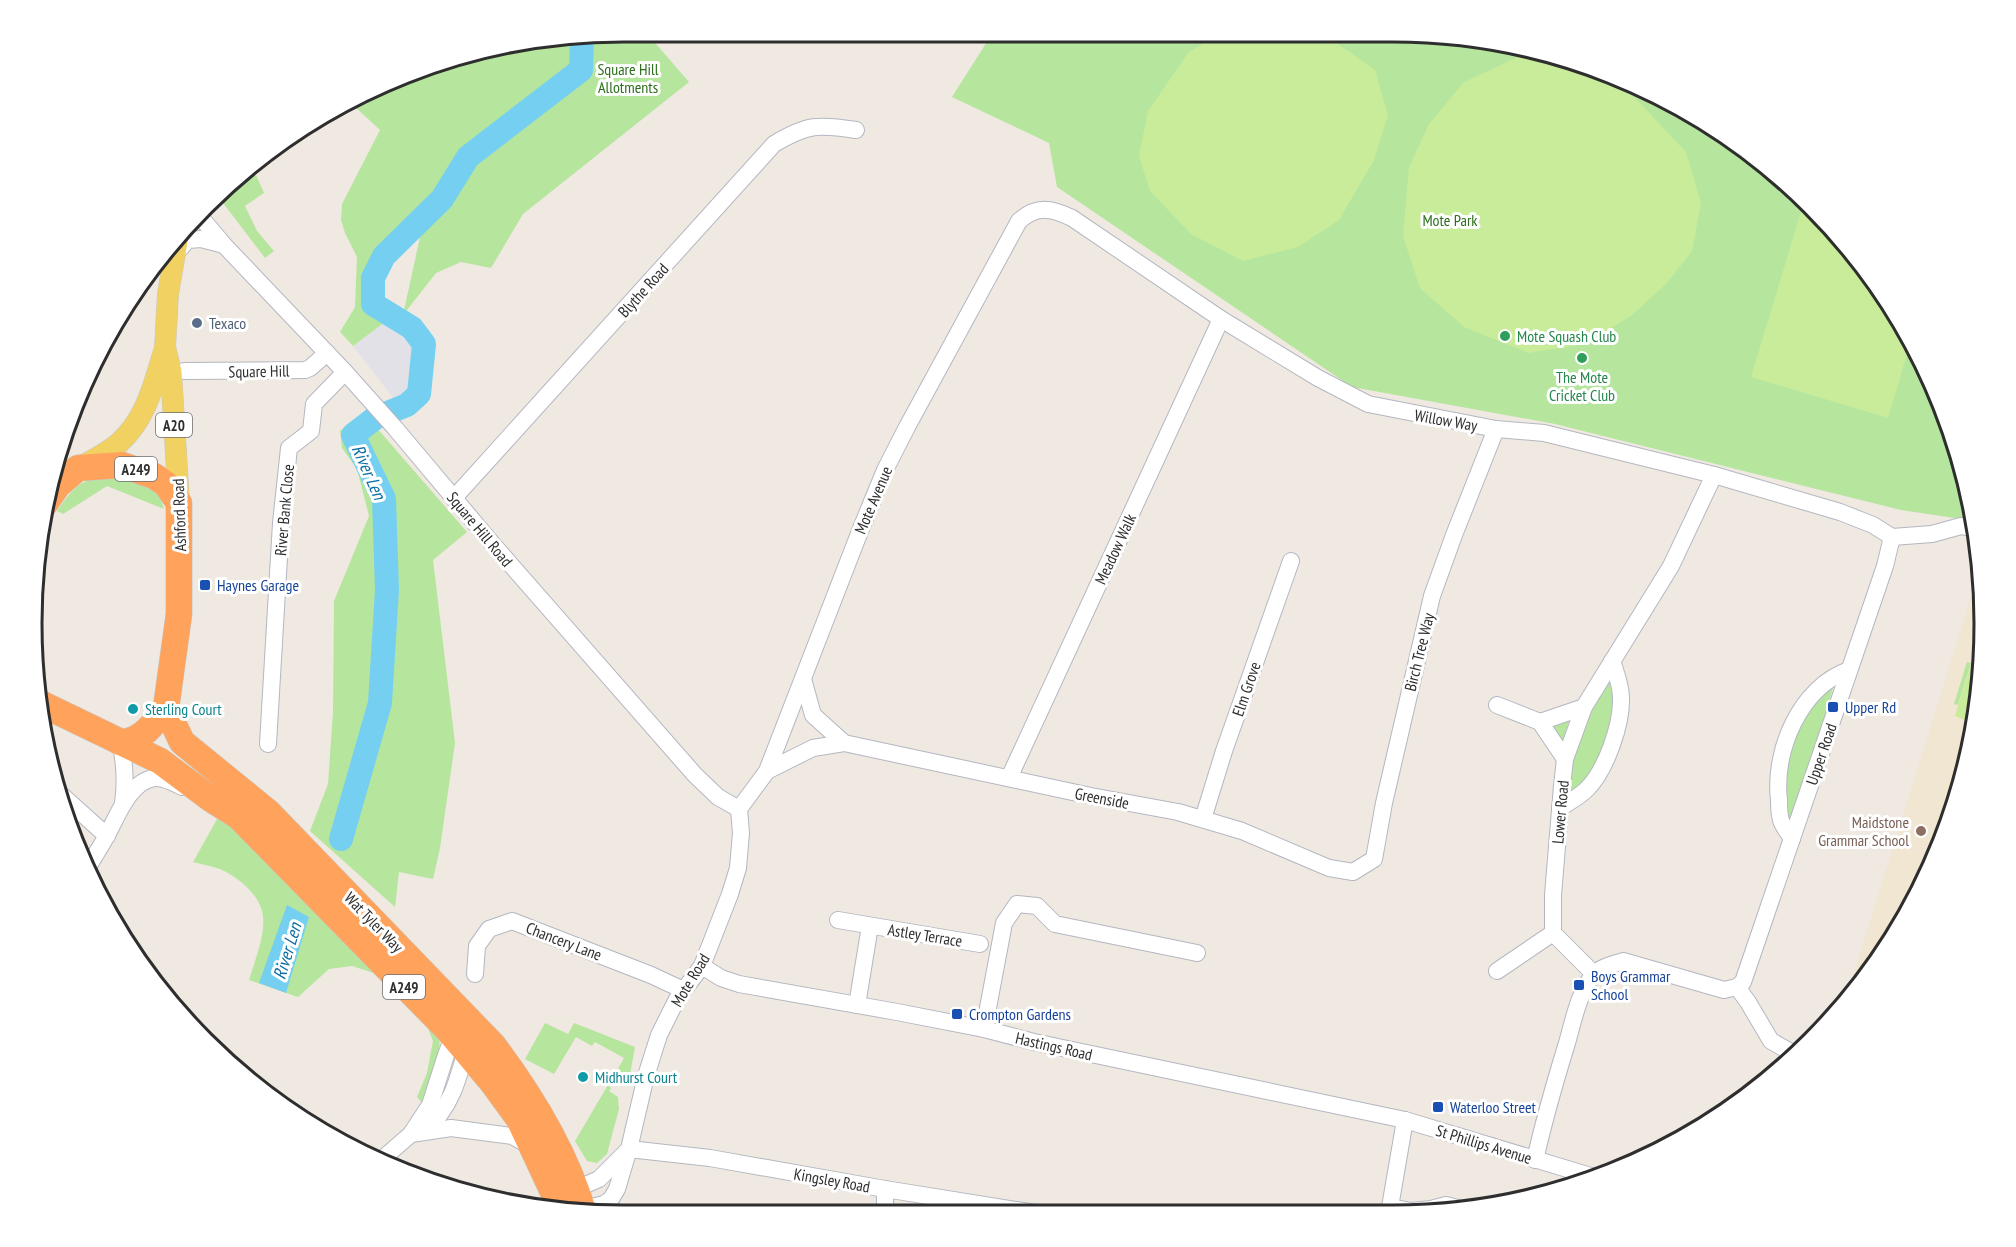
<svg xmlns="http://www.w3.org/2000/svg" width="2016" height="1247" viewBox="0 0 2016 1247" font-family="'PT Sans Narrow',sans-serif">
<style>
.industrial{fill:#e3e1e8}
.education{fill:#f0e6d1}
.green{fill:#b6e59e}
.pitch{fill:#c9ec9a}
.water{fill:#75cff0}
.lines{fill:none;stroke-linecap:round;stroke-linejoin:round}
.river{stroke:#75cff0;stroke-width:24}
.minor-casing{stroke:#b4b7c1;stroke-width:18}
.major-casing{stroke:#c9c9c9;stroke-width:22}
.highway-casing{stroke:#c9c9c9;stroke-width:27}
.minor{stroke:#fff;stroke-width:16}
.major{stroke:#f2d163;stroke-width:21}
.highway{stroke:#ffa35c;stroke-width:26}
.service-dot{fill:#5c6f8a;stroke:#fff;stroke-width:2}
.leisure-dot{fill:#2e9e5b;stroke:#fff;stroke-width:2}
.transit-dot{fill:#1a4fb4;stroke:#fff;stroke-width:2}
.culture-dot{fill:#0f9aa8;stroke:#fff;stroke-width:2}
.education-dot{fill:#8d6e63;stroke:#fff;stroke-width:2}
.labels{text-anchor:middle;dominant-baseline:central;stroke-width:6;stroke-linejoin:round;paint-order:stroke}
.shield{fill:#fff;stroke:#6d6d6d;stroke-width:1.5}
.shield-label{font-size:15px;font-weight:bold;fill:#2e2e2e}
.park-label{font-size:16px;fill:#2c6e1b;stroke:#fff}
.street-label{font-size:16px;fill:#2e2e2e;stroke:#fff}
.service-label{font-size:16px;fill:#4e5e75;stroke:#fff;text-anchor:start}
.leisure-label{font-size:16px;fill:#27864d;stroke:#fff;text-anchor:start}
.transit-label{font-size:16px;fill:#164399;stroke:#fff;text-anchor:start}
.culture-label{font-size:16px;fill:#0d838f;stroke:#fff;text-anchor:start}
.education-label{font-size:16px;fill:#785e54;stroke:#fff;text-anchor:end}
.water-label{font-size:18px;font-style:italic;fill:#0d6fa3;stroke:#fff}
.rim{fill:none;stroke:#2e2e2e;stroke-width:3}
</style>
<rect width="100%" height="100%" fill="#efe9e1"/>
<!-- industrial -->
<path class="industrial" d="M389,319L418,346L408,393L398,404L353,346Z"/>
<!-- education -->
<path class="education" d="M1980,568L1983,663L1964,777L1923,886L1862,984L1845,1002Z"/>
<!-- green -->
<g class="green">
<path d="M546,37H650L689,82L523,214L491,268L461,262L436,273L403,315L420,237L435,212L453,188L410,220L370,275L367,302L389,319L353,346L340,332L355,307L357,257L345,233L341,220L342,204L380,130L354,106L343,108L434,63Z"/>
<path d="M990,37H1469L1619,77L1753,154L1838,233L1905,328L1953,434L1974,521L1901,510L1555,424L1352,387L1057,187L1049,143L952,97Z"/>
<path d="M252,166L264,193L245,206L257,231L274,251L265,258L217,195Z"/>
<path d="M370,420L467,532L433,560L455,743L440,848L433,879L399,872L395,907L310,831L328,784L333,712L334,601L369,516L357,469L342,448L340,430Z"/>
<path d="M113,475L143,480L158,491L164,509L107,486L63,514L57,511C75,485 81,479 113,475Z"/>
<path d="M1967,662L1971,663L1958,705L1954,704Z"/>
<path d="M1610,683C1620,697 1604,747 1596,762C1590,773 1583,784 1572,791C1562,771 1594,704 1606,684Z"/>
<path d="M1829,687L1833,688L1826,711L1829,712L1790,818H1787L1785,763L1802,719Z"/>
<path d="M1570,717L1563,742L1549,724Z"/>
<path d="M220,814L242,831L430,1019C434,1025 438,1030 439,1037C442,1055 430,1086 422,1103L417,1097L427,1073L433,1041L425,1021L377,974L352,966L329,969L298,997L249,980C255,960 265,937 263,916C260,894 238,877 220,869C211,866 201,864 193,862Z"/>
<path d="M545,1023L568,1034L574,1023L635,1047L628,1086L615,1074L624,1058L595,1042L592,1046L576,1037L554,1074L525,1059Z"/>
<path d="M608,1085L611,1088L609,1091L618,1097L619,1109L607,1154L597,1163L587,1161L575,1141Z"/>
</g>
<!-- pitch -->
<g class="pitch">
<path d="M1215,37H1328L1375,70L1388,115L1374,160L1339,220L1298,247L1243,261L1191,234L1150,191L1139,156L1148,111L1189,52Z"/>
<path d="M1518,57L1548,58L1600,72L1637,100L1686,152L1701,203L1692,251L1667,283L1631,316L1583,344L1529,353L1464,327L1420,288L1403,236L1409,167L1429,124L1464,82Z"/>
<path d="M1804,202L1838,233L1905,328L1911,341L1888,418L1751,377Z"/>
<path d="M1982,630L1983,663L1973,723L1955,716Z"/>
</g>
<!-- water -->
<path class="water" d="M287,905L309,917L286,993L259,983Z"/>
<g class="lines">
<!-- river -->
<path class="river" d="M341,839L380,703L387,590L384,499L353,435L375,418L407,405L419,394L424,344L412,328L373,304V278L384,256L442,199L468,157L581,70L582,37"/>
<defs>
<g id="minor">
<path d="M193,218L203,220L224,245L345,372L395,428L490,541L695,775L718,797L739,809"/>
<path d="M175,254L188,240L201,239L224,245"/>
<path d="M184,371L305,370L310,368L327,353"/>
<path d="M454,498L774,144C807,124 819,124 856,130"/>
<path d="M1892,537L1932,534L1961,526L1975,529"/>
<path d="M803,679L813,715L844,743"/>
<path d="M1497,705L1540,722L1565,759"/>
<path d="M1540,722L1584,707"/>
<path d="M120,742C125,763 126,782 123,803"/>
<path d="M268,744L281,523L289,448L311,431L314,404L345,372"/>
<path d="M767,771L813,748L844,743L1091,796L1178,812L1242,831L1329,868L1353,872L1374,859L1384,803L1432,596L1454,535L1496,429"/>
<path d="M1009,778L1221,319"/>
<path d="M56,790L107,836"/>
<path d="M1560,808C1569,802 1579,797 1587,789C1606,770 1622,724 1621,698C1621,685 1616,673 1612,661"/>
<path d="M739,809L767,771L862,526L885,470L907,427L1019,221C1037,205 1051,208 1072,218L1221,319L1318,378L1368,404L1496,429L1544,433L1714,475L1840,512L1873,525L1892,537"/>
<path d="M1203,819L1224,751L1291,561"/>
<path d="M1792,839C1789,834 1785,829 1782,823C1779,817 1779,807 1779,800C1773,751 1800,687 1849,670"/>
<path d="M87,869C93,858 100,848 106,837C116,819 130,780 155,778C164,777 174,783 182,787"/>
<path d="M838,920L980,944"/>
<path d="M702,966L721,978L739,984L897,1012L984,1029L1034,1042L1405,1120L1594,1177"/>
<path d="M1497,971L1553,933"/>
<path d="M475,974L477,946L489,929L512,921L651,975L683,990"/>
<path d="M1594,974L1553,933V895L1562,786L1565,759L1584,707L1671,566L1714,475"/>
<path d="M1737,987L1748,1002L1771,1041L1796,1055"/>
<path d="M857,1005L870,926"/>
<path d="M984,1029L1004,923L1017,904L1037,906L1055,924L1197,953"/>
<path d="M424,1131C451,1109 459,1078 467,1045"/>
<path d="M411,1134L451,1128L512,1136L532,1147"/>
<path d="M629,1149L710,1158L885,1189L1035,1213"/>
<path d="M1535,1160C1544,1120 1555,1082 1567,1043C1573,1022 1579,991 1594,974C1601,967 1614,964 1623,961L1724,990L1737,987L1743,982L1885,566L1892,537"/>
<path d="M380,1161L411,1134L430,1105L446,1055L453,1037L459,1030"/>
<path d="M569,1196L576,1189L599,1179L626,1152"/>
<path d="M574,1206L592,1207L604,1204L611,1199L617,1189L629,1149L646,1076L659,1035L677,999L702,966L730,894L738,868L741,833L739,809"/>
<path d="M1390,1207L1411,1211L1431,1209L1446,1205L1461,1209"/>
<path d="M885,1212V1189"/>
<path d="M1387,1214L1390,1207L1405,1120"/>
</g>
<g id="major">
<path d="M178,235L168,294L165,347L171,372L179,503"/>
<path d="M79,468C92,460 108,453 119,443C147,418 154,383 165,348"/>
</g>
<g id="highway">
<path d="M44,505L58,485L78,468L122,465L154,476L166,484L179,503V614L166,708"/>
<path d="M42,704L160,761L211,799L238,816L449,1031L492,1082L519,1119L562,1211"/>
<path d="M166,708L182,742L268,812L493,1045C530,1094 565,1151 583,1211"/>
<path d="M120,742C142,742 154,723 166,708"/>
</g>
</defs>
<!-- minor casing -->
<use href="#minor" class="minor-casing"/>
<!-- major casing -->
<use href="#major" class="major-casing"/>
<!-- highway casing -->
<use href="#highway" class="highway-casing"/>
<!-- minor -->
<use href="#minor" class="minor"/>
<!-- major -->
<use href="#major" class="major"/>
<!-- highway -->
<use href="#highway" class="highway"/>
</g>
<!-- markers -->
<circle class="service-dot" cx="197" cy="323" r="6"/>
<g class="leisure-dot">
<circle cx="1505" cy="336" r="6"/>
<circle cx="1582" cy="358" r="6"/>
</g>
<g class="transit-dot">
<rect x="199" y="579" width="12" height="12" rx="3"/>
<rect x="1827" y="701" width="12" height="12" rx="3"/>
<rect x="1573" y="979" width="12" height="12" rx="3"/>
<rect x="951" y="1008" width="12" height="12" rx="3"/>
<rect x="1432" y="1101" width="12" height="12" rx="3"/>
</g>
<g class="culture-dot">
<circle cx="133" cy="709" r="6"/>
<circle cx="583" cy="1077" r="6"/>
</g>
<circle class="education-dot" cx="1921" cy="831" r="6"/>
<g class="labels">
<!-- shield labels -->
<g class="shield">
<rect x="156" y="413" width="36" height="24" rx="4.5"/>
<rect x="115" y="457" width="42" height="24" rx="4.5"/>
<rect x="383" y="975" width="42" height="24" rx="4.5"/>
</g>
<g class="shield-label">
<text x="174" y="425">A20</text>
<text x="136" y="469">A249</text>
<text x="404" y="987">A249</text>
</g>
<!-- park labels -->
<g class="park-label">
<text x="628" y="69">Square Hill<tspan x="628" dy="18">Allotments</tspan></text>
<text x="1450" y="220">Mote Park</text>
</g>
<!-- street labels -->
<g class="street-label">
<text transform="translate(643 290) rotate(-48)">Blythe Road</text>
<text transform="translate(259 371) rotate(-1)">Square Hill</text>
<text transform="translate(1446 420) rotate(10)">Willow Way</text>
<text transform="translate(873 500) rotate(-67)">Mote Avenue</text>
<text transform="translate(284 510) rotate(-85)">River Bank Close</text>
<text transform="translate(179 515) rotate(-92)">Ashford Road</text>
<text transform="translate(480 529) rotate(50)">Square Hill Road</text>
<text transform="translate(1115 549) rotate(-65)">Meadow Walk</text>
<text transform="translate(1419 652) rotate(-76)">Birch Tree Way</text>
<text transform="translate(1246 689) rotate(-71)">Elm Grove</text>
<text transform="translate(1821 754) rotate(-71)">Upper Road</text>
<text transform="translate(1102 798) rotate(11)">Greenside</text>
<text transform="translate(1560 812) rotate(-85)">Lower Road</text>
<text transform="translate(374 922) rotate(46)">Wat Tyler Way</text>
<text transform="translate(925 935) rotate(9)">Astley Terrace</text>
<text transform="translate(564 941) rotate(21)">Chancery Lane</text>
<text transform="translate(690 980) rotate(-59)">Mote Road</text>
<text transform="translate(1054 1046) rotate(13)">Hastings Road</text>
<text transform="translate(1484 1144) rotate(17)">St Phillips Avenue</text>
<text transform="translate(832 1180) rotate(10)">Kingsley Road</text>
</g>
<!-- service labels -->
<g class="service-label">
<text x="209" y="323">Texaco</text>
</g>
<!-- leisure labels -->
<g class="leisure-label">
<text x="1517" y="336">Mote Squash Club</text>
<text x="1582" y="377" text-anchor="middle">The Mote<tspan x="1582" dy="18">Cricket Club</tspan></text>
</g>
<!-- transit labels -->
<g class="transit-label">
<text x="217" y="585">Haynes Garage</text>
<text x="1845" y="707">Upper Rd</text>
<text x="1591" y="976">Boys Grammar<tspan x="1591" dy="18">School</tspan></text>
<text x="969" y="1014">Crompton Gardens</text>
<text x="1450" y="1107">Waterloo Street</text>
</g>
<!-- culture labels -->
<g class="culture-label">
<text x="145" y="709">Sterling Court</text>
<text x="595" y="1077">Midhurst Court</text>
</g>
<!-- education labels -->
<g class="education-label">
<text x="1909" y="822">Maidstone<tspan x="1909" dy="18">Grammar School</tspan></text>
</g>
<!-- water labels -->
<g class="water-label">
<text transform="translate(369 472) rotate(66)">River Len</text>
<text transform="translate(287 951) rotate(-73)">River Len</text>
</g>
</g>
<!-- crop -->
<path d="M0 0H2016V1247H0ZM623 42H1393A581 581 0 0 1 1974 623V624A581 581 0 0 1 1393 1205H623A581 581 0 0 1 42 624V623A581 581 0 0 1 623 42Z" fill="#fff" fill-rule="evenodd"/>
<path class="rim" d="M623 42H1393A581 581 0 0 1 1974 623V624A581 581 0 0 1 1393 1205H623A581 581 0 0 1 42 624V623A581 581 0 0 1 623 42Z"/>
</svg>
